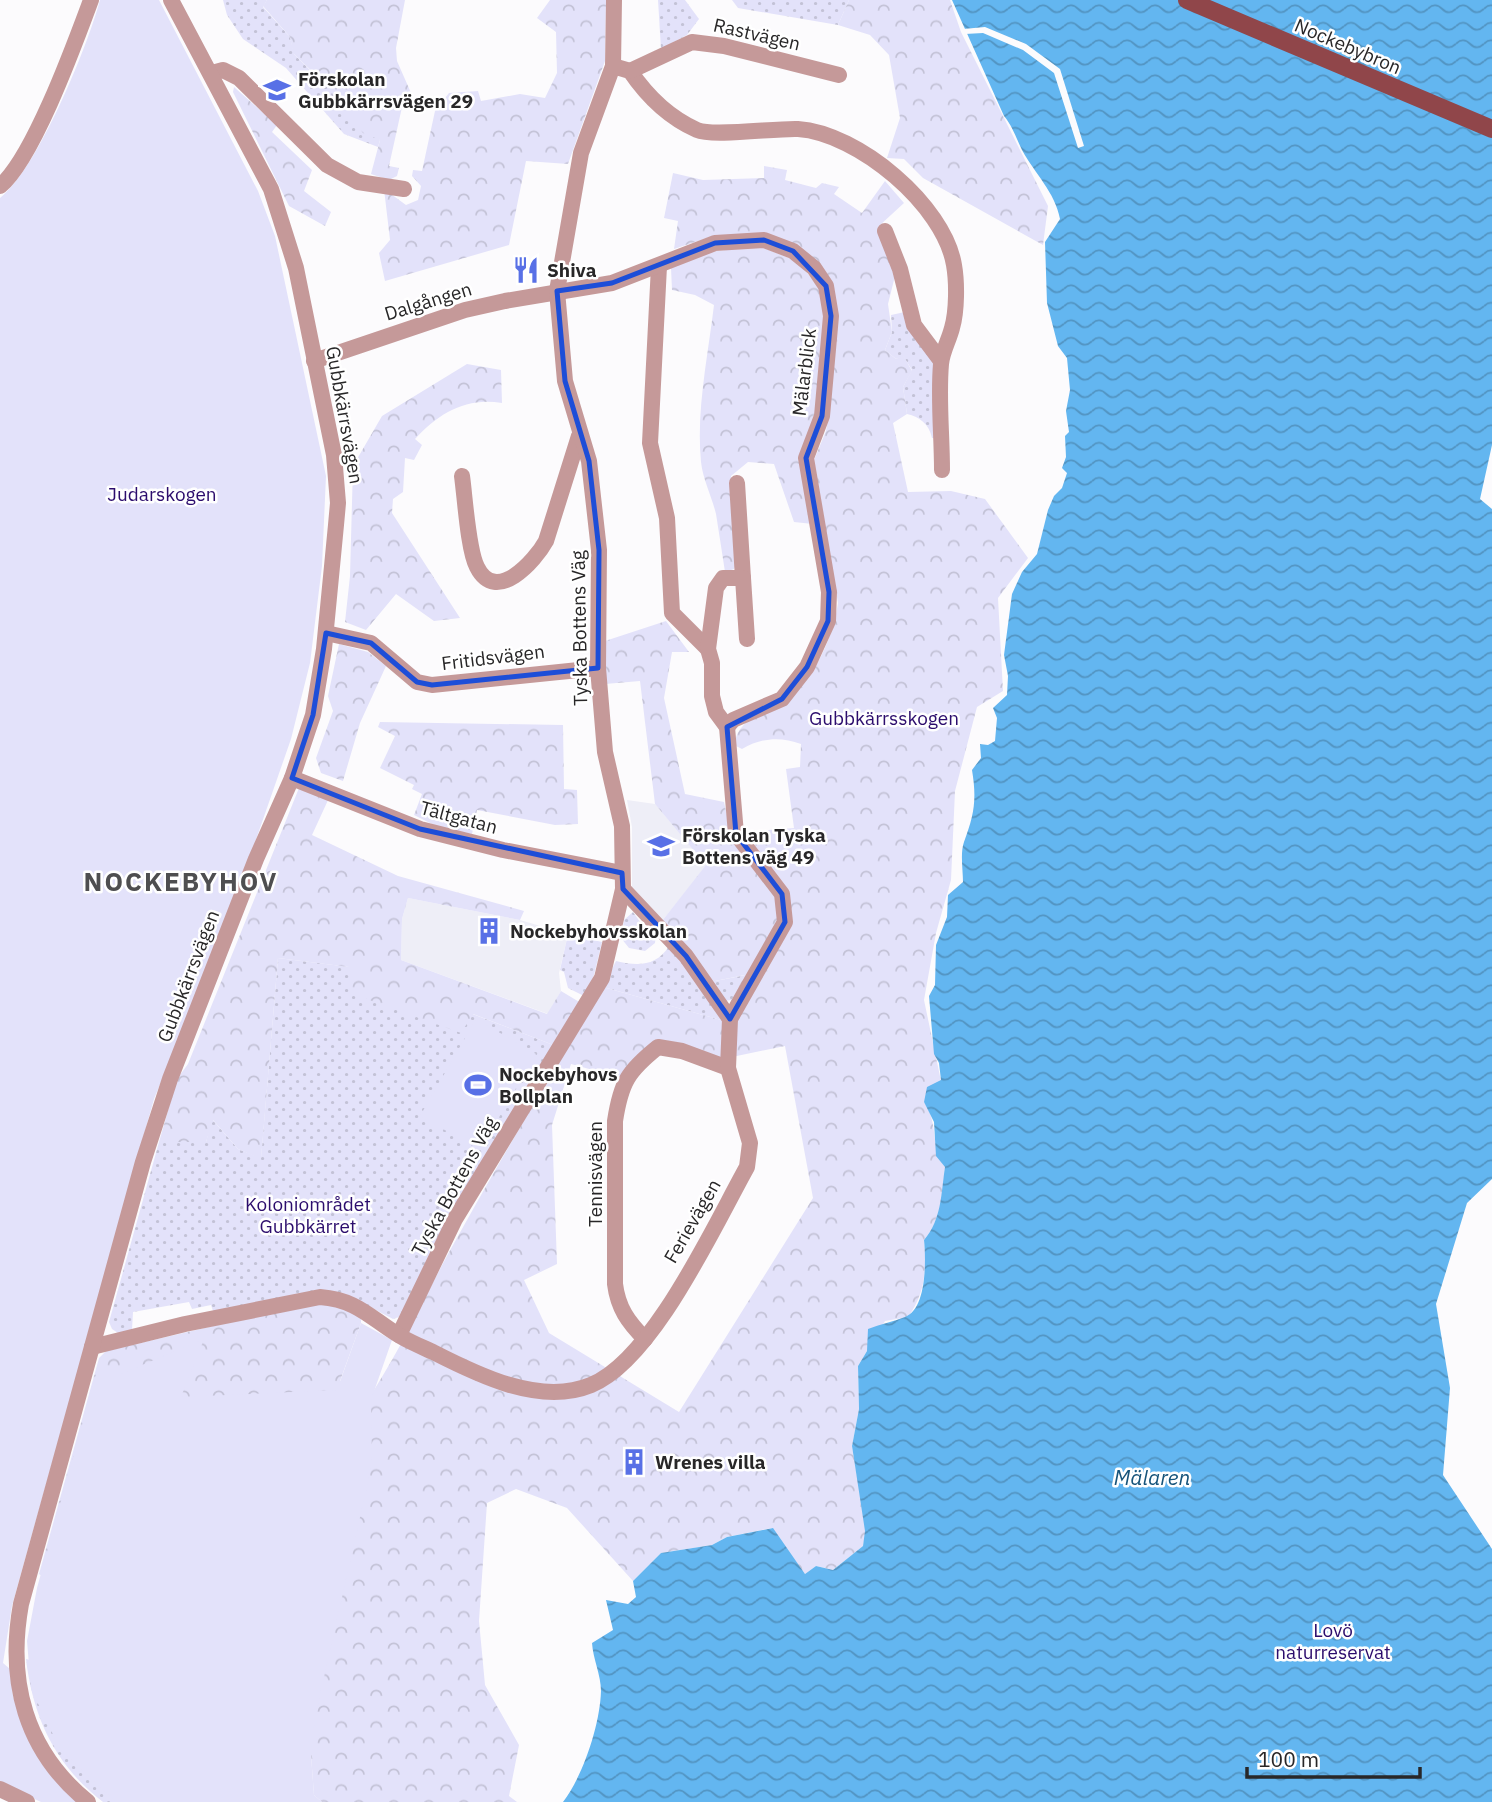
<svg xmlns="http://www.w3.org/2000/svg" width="1492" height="1802" viewBox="0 0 1492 1802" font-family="'IBM Plex Sans',sans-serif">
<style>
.built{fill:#eeeef7}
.grass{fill:url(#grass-dots)}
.forest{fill:url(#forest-crowns);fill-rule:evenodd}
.park{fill:#e3e2fa}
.water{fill:url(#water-waves)}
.pier{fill:#fcfbfd}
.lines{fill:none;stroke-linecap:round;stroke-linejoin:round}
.minor{stroke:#c59999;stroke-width:16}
.major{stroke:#90464a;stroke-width:18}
.marked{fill:none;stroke:#1d4ed8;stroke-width:5;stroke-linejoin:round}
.labels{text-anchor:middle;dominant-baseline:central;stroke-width:5;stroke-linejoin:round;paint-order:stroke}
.street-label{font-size:19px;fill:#282728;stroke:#fff}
.poi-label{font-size:19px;font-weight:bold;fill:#282728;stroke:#fff;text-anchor:start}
.park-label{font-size:19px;fill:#2c0d6d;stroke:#fff}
.water-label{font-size:21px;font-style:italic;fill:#16547b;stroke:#fff}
.district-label{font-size:26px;font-weight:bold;letter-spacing:2px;fill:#4e4e50;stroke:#fff}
</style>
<defs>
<pattern id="grass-dots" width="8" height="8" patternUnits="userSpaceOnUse" patternTransform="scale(1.75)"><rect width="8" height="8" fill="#e3e2fa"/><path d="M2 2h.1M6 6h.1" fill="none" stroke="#c3c2d6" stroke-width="1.8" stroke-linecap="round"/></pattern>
<pattern id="forest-crowns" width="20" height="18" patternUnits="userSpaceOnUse" patternTransform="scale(1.75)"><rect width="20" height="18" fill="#e3e2fa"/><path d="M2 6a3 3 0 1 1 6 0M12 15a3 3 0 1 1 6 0" fill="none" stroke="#c3c2d6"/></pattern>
<pattern id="water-waves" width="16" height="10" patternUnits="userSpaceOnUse" patternTransform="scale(1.75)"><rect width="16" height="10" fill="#63b6f0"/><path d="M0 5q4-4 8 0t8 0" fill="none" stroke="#5294c2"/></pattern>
</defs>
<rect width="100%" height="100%" fill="#fcfbfd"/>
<!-- built -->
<g class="built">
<path d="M627,800L655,804L707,865L662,921L632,889V827Z"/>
<path d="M408,898L520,920L568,934L559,973L561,991L548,1014L401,960L402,919Z"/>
</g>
<!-- grass -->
<g class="grass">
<path d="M223,0H267L263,7L290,37L294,54L380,140L378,147L344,134L286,68L243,39L227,15Z"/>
<path d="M658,0H685L699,19L687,35L661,49Z"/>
<path d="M732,0H849L838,25L738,8Z"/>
<path d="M905,312L933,360L935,438H932C929,424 920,417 907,414L903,387L912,370L903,356L896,359L885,350L892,332L891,315Z"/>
<path d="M633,912L648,933L650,931L656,934L655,943L645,951L629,948L621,938L624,920Z"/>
<path d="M568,934L602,942L594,975L584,996L568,988L564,972L560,970Z"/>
<path d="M669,946L684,961L721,1020L603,987L616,961C637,966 656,967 669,946Z"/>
<path d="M278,958L350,967L556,1046L399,1317L393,1319L347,1295L214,1314L211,1305L192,1309L189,1302L133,1312L132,1330L118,1333L112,1329L109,1322L159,1142H206L212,1119L238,1149L261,1158Z"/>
<path d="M746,975L732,1000L724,1001L710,982Z"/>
<path d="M26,1659L30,1660L123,1802H103C55,1765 33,1718 26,1659Z"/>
</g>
<!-- forest -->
<g class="forest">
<path d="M267,0H405L396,48L397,61L415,102L404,98L389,166L399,168L397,176L389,180L371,174L380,140L363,133L325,84L293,53L290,37L263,6Z"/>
<path d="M550,0H606L605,61L568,164L526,161L509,245L385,281L379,253L390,240L384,189L406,205L418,200L421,186L412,176L413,170L422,171L435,111L449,93L478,91L481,101L520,94L545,98L557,73L556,32L537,18Z"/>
<path d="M849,0H950L961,32L1048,206L1043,245L923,178L904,159L887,158L900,118L889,55L870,35L838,25Z"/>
<path d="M234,87L277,125L272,132L312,170L304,191L331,212L325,226L289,206L233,92Z"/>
<path d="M764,166L787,170L785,180L816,188L822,183L839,187L834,194L862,213L885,181L904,203L879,226L896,272L888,304L892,332L885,350L896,359L903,355L912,371L903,387L907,414L893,423L908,492L951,491L985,499L1028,558L998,598L1003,691L977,707L955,791L951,880L936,933L924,1000L941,1081L924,1102C939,1123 930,1148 945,1167C942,1193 942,1219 924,1240C927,1269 925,1294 908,1317L885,1321L858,1366L859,1409L852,1446L866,1531L863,1546L833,1570L816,1566L805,1574L772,1528L727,1537L712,1545L661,1553L633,1581L567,1508L516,1489L487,1503L479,1621L485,1685L519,1745L509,1796L517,1802H322L314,1795L311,1755L39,1574L99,1358L106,1351L316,1302L361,1313V1323L340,1381L374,1390C402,1346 423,1300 448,1254C498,1164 550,1075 603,987L721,1020L745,975L710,982L662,921L706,865L655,804L640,681L605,684V641L666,621L689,652H672L664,698L685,794L724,802L731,833L794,828L786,769L800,767L801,744C780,736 761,738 742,749L736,746C730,719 789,699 804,682C822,662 834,629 838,603L814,460L826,431L830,409L837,323L810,258L713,236L674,249L678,221L664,218L673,173L703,180L764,178ZM785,1046L813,1198L679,1412L549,1333L524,1280L557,1264L552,1125L571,1064L626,1079L658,1048L733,1065L732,1057Z"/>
<path d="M759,246L799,262L821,291L824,318L817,413L812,434L813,524L794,522L774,464L748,462L731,476L736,564L734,569L725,572C722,552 719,533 716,514C712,497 703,480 701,462C696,411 708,356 714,305L695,295L672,290L671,268L709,252Z"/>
<path d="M467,364L501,370L502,403C466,397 439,413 415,439L422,445L414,460L405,458L403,492L393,499L392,513L460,618L434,621L396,594L366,630L345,622L350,576L353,466L382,416Z"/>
<path d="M339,644L368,652L386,666L360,723L343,781L321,773L316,758L333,711L328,696Z"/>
<path d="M380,722L563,725L564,789L577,790L578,824L555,825L477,810L472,834L436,826L414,815L422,794L412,789L414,785L380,768L395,736L378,727Z"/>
<path d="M299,788L329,798L312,835L398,876L524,911L520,920L408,898L402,919L401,960L547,1014L561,991L581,1003L556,1046L473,1014L461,1033L350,993L349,967L278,958L261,1159L238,1149L213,1120L206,1142H159L177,1079L188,1064Z"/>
</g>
<!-- park -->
<g class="park">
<path d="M100,0H159L258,191L275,236L326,476L322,566L310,663L291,739L230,914L154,1099L12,1606L3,1663L10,1669L13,1696L22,1723L78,1802H41L0,1783V198C38,168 87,48 100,0Z"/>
<path d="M476,1019L536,1054L480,1150L420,1116Z"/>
<path d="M361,1323L392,1340L371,1400L372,1464L315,1717L311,1755L314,1795L322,1802H116L60,1749L31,1689L27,1641L37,1588L98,1367L116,1376L204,1339L181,1397L337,1390Z"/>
</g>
<!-- water -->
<path class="water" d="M952,0H1492V445L1480,499L1492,509V1179L1467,1203L1436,1304L1450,1388L1443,1475L1492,1549V1802H563C583,1776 600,1725 601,1691C601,1675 593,1659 592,1643L613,1630L606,1600L628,1604L636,1597L633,1581L661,1553L712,1545L727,1537L773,1528L805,1574L816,1566L833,1570L863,1546L865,1531L852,1446L859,1409L858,1366L867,1351L868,1329C880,1324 893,1322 905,1317C927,1309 926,1259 924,1240C942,1219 941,1193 945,1167L936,1156L934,1122L924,1102L927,1087L941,1080L939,1063L934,1054L929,996L935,985L936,945L947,917L948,895L963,882C963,870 960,853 964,842C974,815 977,800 972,770L981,758L980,744L988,745L995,741L997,718L993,708L1007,695L1008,676L1004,655L1012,594L1022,572L1037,554L1048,510L1054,496L1062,488L1067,473L1062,468L1066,457L1065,436L1069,432L1066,411L1070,390L1067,358L1058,346L1047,303L1045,242L1060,219C1055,192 1035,174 1022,150C1016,138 1013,127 1004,116Z"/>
<!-- pier -->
<path class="pier" d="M985,27L1026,44L1060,69L1084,146L1078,148L1054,73L1023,50L983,33L965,34L963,29Z"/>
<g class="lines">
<!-- minor -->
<g class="minor">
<path d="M613,66L630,71C647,96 670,118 697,130C713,137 776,128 798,129C858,133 944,205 954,265C957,282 957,311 952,328C949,340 942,352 941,364C938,398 942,435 942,470"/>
<path d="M630,71L692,42L724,46L839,75"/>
<path d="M212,73L223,70L239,78L327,165L358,182L404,189"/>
<path d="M0,186C33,159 75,43 91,0"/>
<path d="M885,231L900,269L914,325L941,361"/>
<path d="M659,266L650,443L667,518L672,613L708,649"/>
<path d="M314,361L465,310L505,301L612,283L715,243L764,240L793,251L814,268L826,286L831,316L822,416L806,458L829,592L828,621L807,667L782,699L733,720L727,727"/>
<path d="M462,476C465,497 468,550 477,567C496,605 535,561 546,541L579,436"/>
<path d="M737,483L743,578"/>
<path d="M326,633L371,643L417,682L432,685L598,668"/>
<path d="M292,778L420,829L503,850L622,873"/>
<path d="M623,889L686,956L730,1019"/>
<path d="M399,1335L455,1219L602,978L623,889L622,826L605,752L598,668L599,550L589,461L565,381L557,291L581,153L613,66L614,0"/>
<path d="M645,1339C628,1322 618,1308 615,1284V1121C621,1082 628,1071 658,1047L682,1051L728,1068"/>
<path d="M92,1347L185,1324L320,1297C358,1300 370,1318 400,1336C410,1342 422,1347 433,1352C478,1375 540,1406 591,1385C653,1360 714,1226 747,1167L750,1143L728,1068L730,1019L785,922L782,894L736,834L727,727L716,712L712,696V663L708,649L716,588L723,578H743L747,639"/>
<path d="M0,1789L27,1802"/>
<path d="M88,1802C25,1751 7,1681 21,1604L143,1162L170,1079L256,859L292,778L313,715L324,649L336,525L338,503L334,455L296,268L271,189L171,0"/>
</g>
<!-- major -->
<path class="major" d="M1187,0L1492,129"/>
</g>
<!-- marked area -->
<path class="marked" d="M764,240L793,251L826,286L831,316L822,416L806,458L829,592L828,621L807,667L782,699L727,727L736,834L782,894L785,922L730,1019L686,956L623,889L622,873L420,829L292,778L313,715L326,633L371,643L417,682L432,685L598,668L599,550L589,461L565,381L557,291L612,283L715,243Z"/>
<!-- icons -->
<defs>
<symbol id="school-bare" viewBox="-9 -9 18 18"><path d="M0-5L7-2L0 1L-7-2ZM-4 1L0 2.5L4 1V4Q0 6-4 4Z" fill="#5870e6" stroke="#fff" stroke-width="2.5" paint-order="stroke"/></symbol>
<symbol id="restaurant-bare" viewBox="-9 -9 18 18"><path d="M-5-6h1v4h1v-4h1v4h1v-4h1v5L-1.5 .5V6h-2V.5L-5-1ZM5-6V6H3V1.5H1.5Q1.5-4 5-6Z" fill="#5870e6" stroke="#fff" stroke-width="2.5" paint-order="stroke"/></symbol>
<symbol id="building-bare" viewBox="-9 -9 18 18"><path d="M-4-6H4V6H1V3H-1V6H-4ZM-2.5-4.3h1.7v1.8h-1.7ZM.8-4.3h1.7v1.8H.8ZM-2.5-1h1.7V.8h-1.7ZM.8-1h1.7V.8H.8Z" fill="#5870e6" stroke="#fff" stroke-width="2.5" paint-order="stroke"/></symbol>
<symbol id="stadium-bare" viewBox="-9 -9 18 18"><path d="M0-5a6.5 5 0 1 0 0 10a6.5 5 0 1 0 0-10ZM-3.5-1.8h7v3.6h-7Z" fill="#5870e6" stroke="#fff" stroke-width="2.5" paint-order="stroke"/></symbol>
</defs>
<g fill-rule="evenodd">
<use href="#school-bare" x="258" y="71" width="38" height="38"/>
<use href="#restaurant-bare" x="507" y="251" width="38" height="38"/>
<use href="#school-bare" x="642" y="827" width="38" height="38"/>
<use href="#building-bare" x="470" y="912" width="38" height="38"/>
<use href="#stadium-bare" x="459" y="1066" width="38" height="38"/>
<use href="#building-bare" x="615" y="1443" width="38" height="38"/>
</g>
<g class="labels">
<!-- street labels -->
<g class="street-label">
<text transform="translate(757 34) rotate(13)">Rastvägen</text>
<text transform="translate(1348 46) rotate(23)">Nockebybron</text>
<text transform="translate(428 301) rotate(-17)">Dalgången</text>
<text transform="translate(804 372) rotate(-83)">Mälarblick</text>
<text transform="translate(345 415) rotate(80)">Gubbkärrsvägen</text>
<text transform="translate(579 628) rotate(-91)">Tyska Bottens Väg</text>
<text transform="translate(493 657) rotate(-7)">Fritidsvägen</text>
<text transform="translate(459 817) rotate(15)">Tältgatan</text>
<text transform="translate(188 976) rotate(-69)">Gubbkärrsvägen</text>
<text transform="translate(595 1174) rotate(-90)">Tennisvägen</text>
<text transform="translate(454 1186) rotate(-61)">Tyska Bottens Väg</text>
<text transform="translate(692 1221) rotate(-60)">Ferievägen</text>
</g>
<!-- poi labels -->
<g class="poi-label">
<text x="298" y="79">Förskolan<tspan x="298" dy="22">Gubbkärrsvägen 29</tspan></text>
<text x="547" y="270">Shiva</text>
<text x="682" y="835">Förskolan Tyska<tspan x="682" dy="22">Bottens väg 49</tspan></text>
<text x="510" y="931">Nockebyhovsskolan</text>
<text x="499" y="1074">Nockebyhovs<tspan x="499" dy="22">Bollplan</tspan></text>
<text x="655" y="1462">Wrenes villa</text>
</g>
<!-- park labels -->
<g class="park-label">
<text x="162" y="494">Judarskogen</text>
<text x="884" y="718">Gubbkärrsskogen</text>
<text x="308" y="1204">Koloniområdet<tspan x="308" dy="22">Gubbkärret</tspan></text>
<text x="1333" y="1630">Lovö<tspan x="1333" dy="22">naturreservat</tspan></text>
</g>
<!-- water labels -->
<g class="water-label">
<text x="1152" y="1477">Mälaren</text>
</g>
<!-- district labels -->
<g class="district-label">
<text x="181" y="881">NOCKEBYHOV</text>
</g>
</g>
<!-- scale -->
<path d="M1247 1767v10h173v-10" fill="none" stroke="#282728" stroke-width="3.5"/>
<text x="1258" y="1767" font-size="21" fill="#282728" stroke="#ffffff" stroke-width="5" paint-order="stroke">100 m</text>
</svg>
